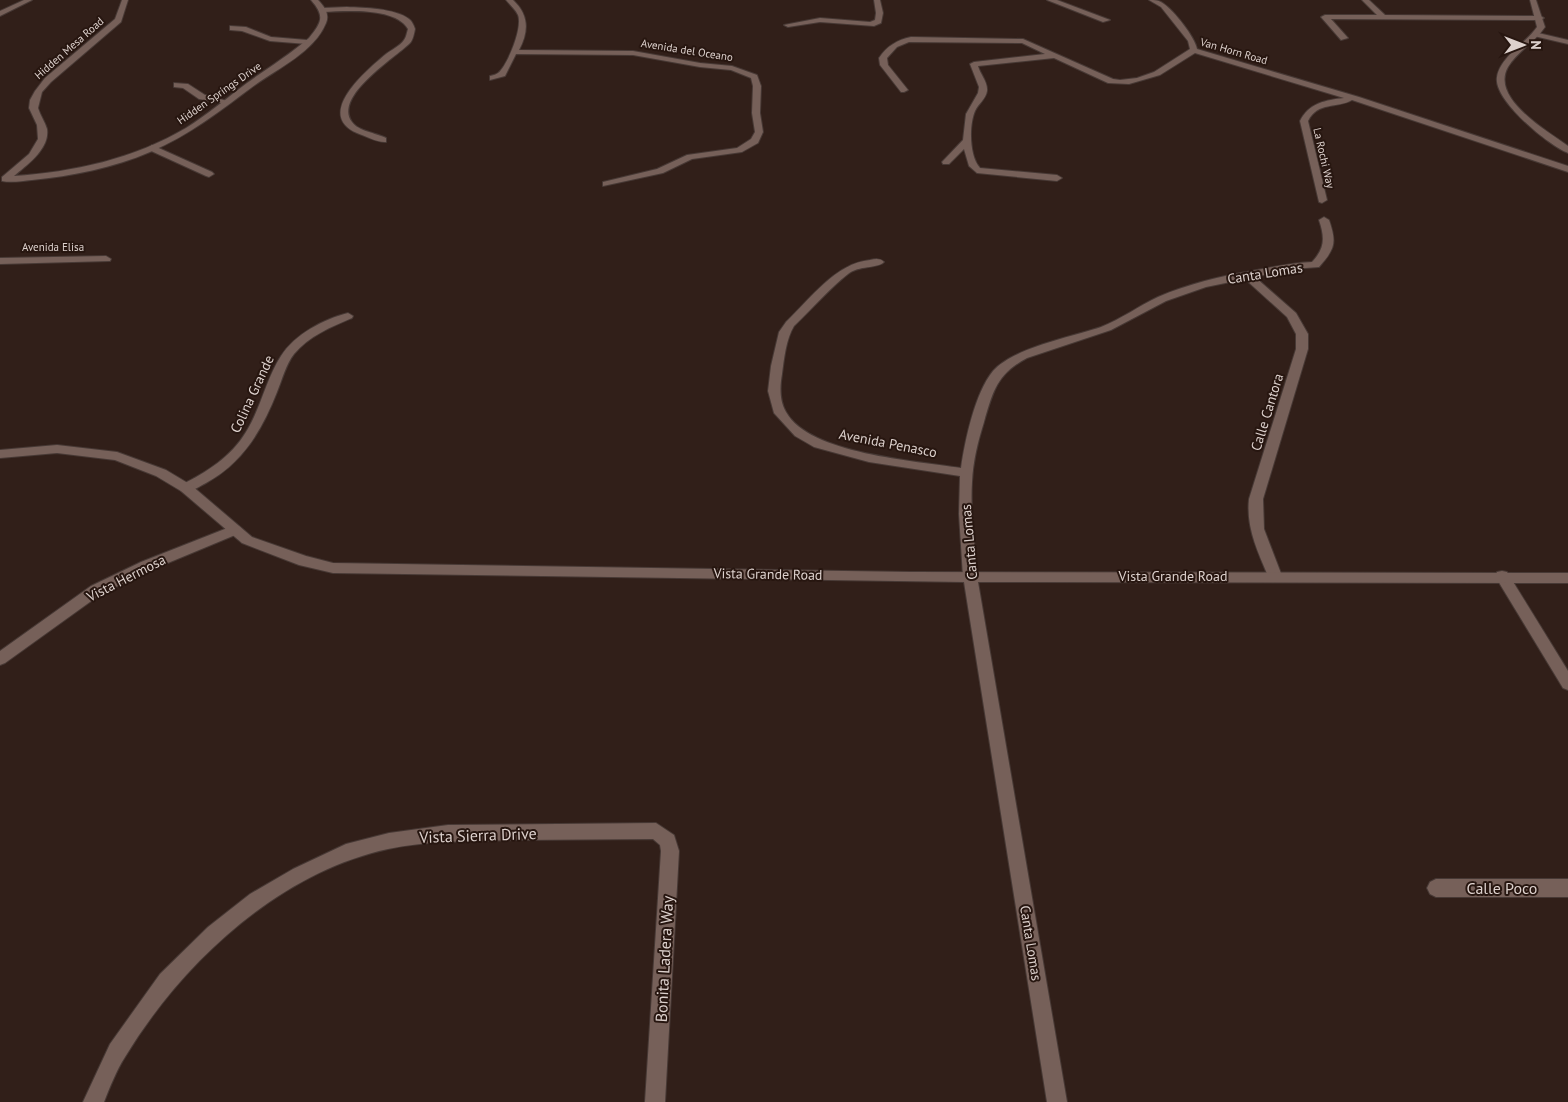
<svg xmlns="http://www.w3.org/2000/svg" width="1568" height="1102" viewBox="0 0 1568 1102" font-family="'PT Sans',sans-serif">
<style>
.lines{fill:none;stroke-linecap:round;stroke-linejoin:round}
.minor-casing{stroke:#473935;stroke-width:2}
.tertiary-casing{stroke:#473935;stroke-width:2}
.secondary-casing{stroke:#473935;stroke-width:2}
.minor{fill:#766059;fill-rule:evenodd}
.tertiary{fill:#766059;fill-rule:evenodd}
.secondary{fill:#766059;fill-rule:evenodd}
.labels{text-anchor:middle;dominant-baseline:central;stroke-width:4;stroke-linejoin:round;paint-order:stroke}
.far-street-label{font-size:11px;fill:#ddd1cd;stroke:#271610}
.street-label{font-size:14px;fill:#ddd1cd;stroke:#271610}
.near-street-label{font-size:16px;fill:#ddd1cd;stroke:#271610}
</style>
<rect width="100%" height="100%" fill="#311f19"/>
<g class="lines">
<defs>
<g id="minor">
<path d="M24,0H32L0,16V11Z"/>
<path d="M506,0H513C529,15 529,31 519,50L633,51L700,63L732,66L757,75L761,86L760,113L763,132L758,143L742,152L692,159L663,173L603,186V182L657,169L687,155L737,148L751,139L755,132L752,113L753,86L751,78L731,70L700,67L633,55L516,54L505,76L490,80V76C493,75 495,75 498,73C507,66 523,28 518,15C515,9 510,5 506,0Z"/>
<path d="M874,0H880L883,13L881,23L874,26L820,22L788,27L784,25L820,18L870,22L875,20L876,13Z"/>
<path d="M1047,0H1057L1110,20L1103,22Z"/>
<path d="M1149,0C1155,0 1159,0 1164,4C1174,11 1195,37 1197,49L1359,97L1568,166V172L1352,100C1337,109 1318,101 1308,121L1327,200L1322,203L1319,202L1300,121C1309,103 1326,100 1344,98L1195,53L1160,75L1129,84L1108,83L1054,58L978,66C980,74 988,82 987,91C986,99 978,104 975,111C969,125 969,156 980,168L1057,175L1062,178L1057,181L977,173L969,166L964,149L949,164H943L942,162L963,140L966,114L978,93L979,87L970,64L974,62L1045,54L1022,43L909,42L897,47L887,58L888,65L908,90L904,92H901L880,65L879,58C887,46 897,40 911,37L1023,39L1113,79L1120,80L1137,78L1154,72L1190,49L1188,41L1161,7Z"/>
<path d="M1362,0H1369L1385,15L1540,16L1544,18L1540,20L1331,19L1348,38L1341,40L1321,17L1325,15H1377Z"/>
<path d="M347,7C364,8 395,8 409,19C412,21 414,26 415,29C414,34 413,40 410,43C395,58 333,96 352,122C358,131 376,133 386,138V142C378,143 365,136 357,133C314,114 367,70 386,54C391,50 400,46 404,40C406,38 407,32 408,29C395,7 346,11 323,12L319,10L323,8Z"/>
<path d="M230,26L246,27L271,37L307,40L311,42L307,44L270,41L242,31L230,30Z"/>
<path d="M1534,32L1568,40V44L1534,36Z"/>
<path d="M174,83L188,84L205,95L231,102L227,104L199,99L183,88L174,87Z"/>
<path d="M152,145L212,172L214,174L209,177L206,176L149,150L148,148Z"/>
<path d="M1324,217L1329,220C1337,243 1335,249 1319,267L1292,269L1255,277L1296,313L1308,334V349L1263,499L1264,529L1282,576L1280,580L1275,581L1270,580L1268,576C1257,550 1246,527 1249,499L1296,349V334L1287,317L1245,279L1206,287L1166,301L1111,330L1027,358C997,374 993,391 984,422C978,441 973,461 972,482C970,513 975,545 977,577L975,581L970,582L965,581L963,577L959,514L960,476L869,462L814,447L795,436L774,413L768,391L771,366L779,332L786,322C810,299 836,263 870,260C875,259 880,258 884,262C877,269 859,265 848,274C829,289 812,309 794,326C786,339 784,359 782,374C780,386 779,400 786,412C809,454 916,461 961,468C965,440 975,393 993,371C1013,348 1071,337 1101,327C1121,319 1139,306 1158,297C1188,284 1221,276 1252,271C1272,267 1291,263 1312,262C1325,248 1325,238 1319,220Z"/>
<path d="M106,256L111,259L110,261L0,264V258Z"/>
<path d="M348,313L353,316L352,318C331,327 309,336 294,354C286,364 282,380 277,392C262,430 243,463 206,483C198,487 190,494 181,491L180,488L181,485C207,472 231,457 246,432C261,408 266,379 281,356C295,334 324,319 348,313Z"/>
<path d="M235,525L240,527L242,530L240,533L151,570L101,594L5,663L0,665V651L91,586L141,562Z"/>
<path d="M1502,571L1507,572L1568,671V690L1563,688L1495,576L1497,572Z"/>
<path d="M656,823L674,835L679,851L665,1102H645L661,851L660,845L653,839C607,839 562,840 516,840C473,841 430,840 388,849C278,873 182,963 125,1057C116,1071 110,1087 104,1102H83L110,1044L160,974L208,927L250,894L293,869L346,844L389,833L448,825Z"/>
<path d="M1436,879H1568V897H1436L1430,894L1427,888L1430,882Z"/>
</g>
<g id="tertiary">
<path d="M122,0H128L121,22L51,82L42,92L38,108C40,115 45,122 47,129C50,149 27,165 14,176C73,172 134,159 186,128C207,115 227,98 247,83C268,68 289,55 309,38C322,22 325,16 311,0H318C324,6 330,14 326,23C315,51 279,68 255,85C221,110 190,135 150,152C113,168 72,176 32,180C22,181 11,183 2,181V177L29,154L38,139L37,125L29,108L30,100L35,91L45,78L115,19Z"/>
<path d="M57,445L117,452L166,470L191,485L252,537L306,556L333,563L911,572L1568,573V583L978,582L1067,1102H1047L964,582L333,573L299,565L242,543L181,491L156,476L115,460L57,453L0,458V450Z"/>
</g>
<path id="secondary" d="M1530,0H1536L1545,27C1535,42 1517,52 1508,67C1490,98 1547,131 1568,146V153C1549,146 1493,100 1497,77C1500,57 1526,43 1537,27Z"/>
</defs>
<!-- minor casing -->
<use href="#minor" class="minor-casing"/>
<!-- tertiary casing -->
<use href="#tertiary" class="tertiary-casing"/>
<!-- secondary casing -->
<use href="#secondary" class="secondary-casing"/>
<!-- minor -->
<use href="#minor" class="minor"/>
<!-- tertiary -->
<use href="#tertiary" class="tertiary"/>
<!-- secondary -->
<use href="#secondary" class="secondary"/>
</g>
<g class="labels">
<!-- far-street labels -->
<g class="far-street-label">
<text transform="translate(69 48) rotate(-41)">Hidden Mesa Road</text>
<text transform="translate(687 50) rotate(9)">Avenida del Oceano</text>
<text transform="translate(1234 51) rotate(16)">Van Horn Road</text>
<text transform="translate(219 93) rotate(-35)">Hidden Springs Drive</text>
<text transform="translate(1324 158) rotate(77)">La Rochi Way</text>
<text x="53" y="247">Avenida Elisa</text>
</g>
<!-- street labels -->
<g class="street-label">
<text transform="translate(1265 273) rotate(-9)">Canta Lomas</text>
<text transform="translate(252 394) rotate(-65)">Colina Grande</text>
<text transform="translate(1267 412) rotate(-73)">Calle Cantora</text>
<text transform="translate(888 443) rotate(11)">Avenida Penasco</text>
<text transform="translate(969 542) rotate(-95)">Canta Lomas</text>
<text transform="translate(768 574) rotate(1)">Vista Grande Road</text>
<text x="1173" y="576">Vista Grande Road</text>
<text transform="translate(126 578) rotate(-27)">Vista Hermosa</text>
<text transform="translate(1031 943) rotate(81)">Canta Lomas</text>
</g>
<!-- near-street labels -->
<g class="near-street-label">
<text transform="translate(478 835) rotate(-2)">Vista Sierra Drive</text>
<text x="1502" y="888">Calle Poco</text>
<text transform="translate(664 959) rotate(-87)">Bonita Ladera Way</text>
</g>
</g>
<!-- north arrow -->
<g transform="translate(1523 45) rotate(90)" stroke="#271610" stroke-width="4" paint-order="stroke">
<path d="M0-4L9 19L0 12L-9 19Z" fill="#ddd1cd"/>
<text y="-8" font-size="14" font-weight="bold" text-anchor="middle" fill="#ddd1cd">N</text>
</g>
</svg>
